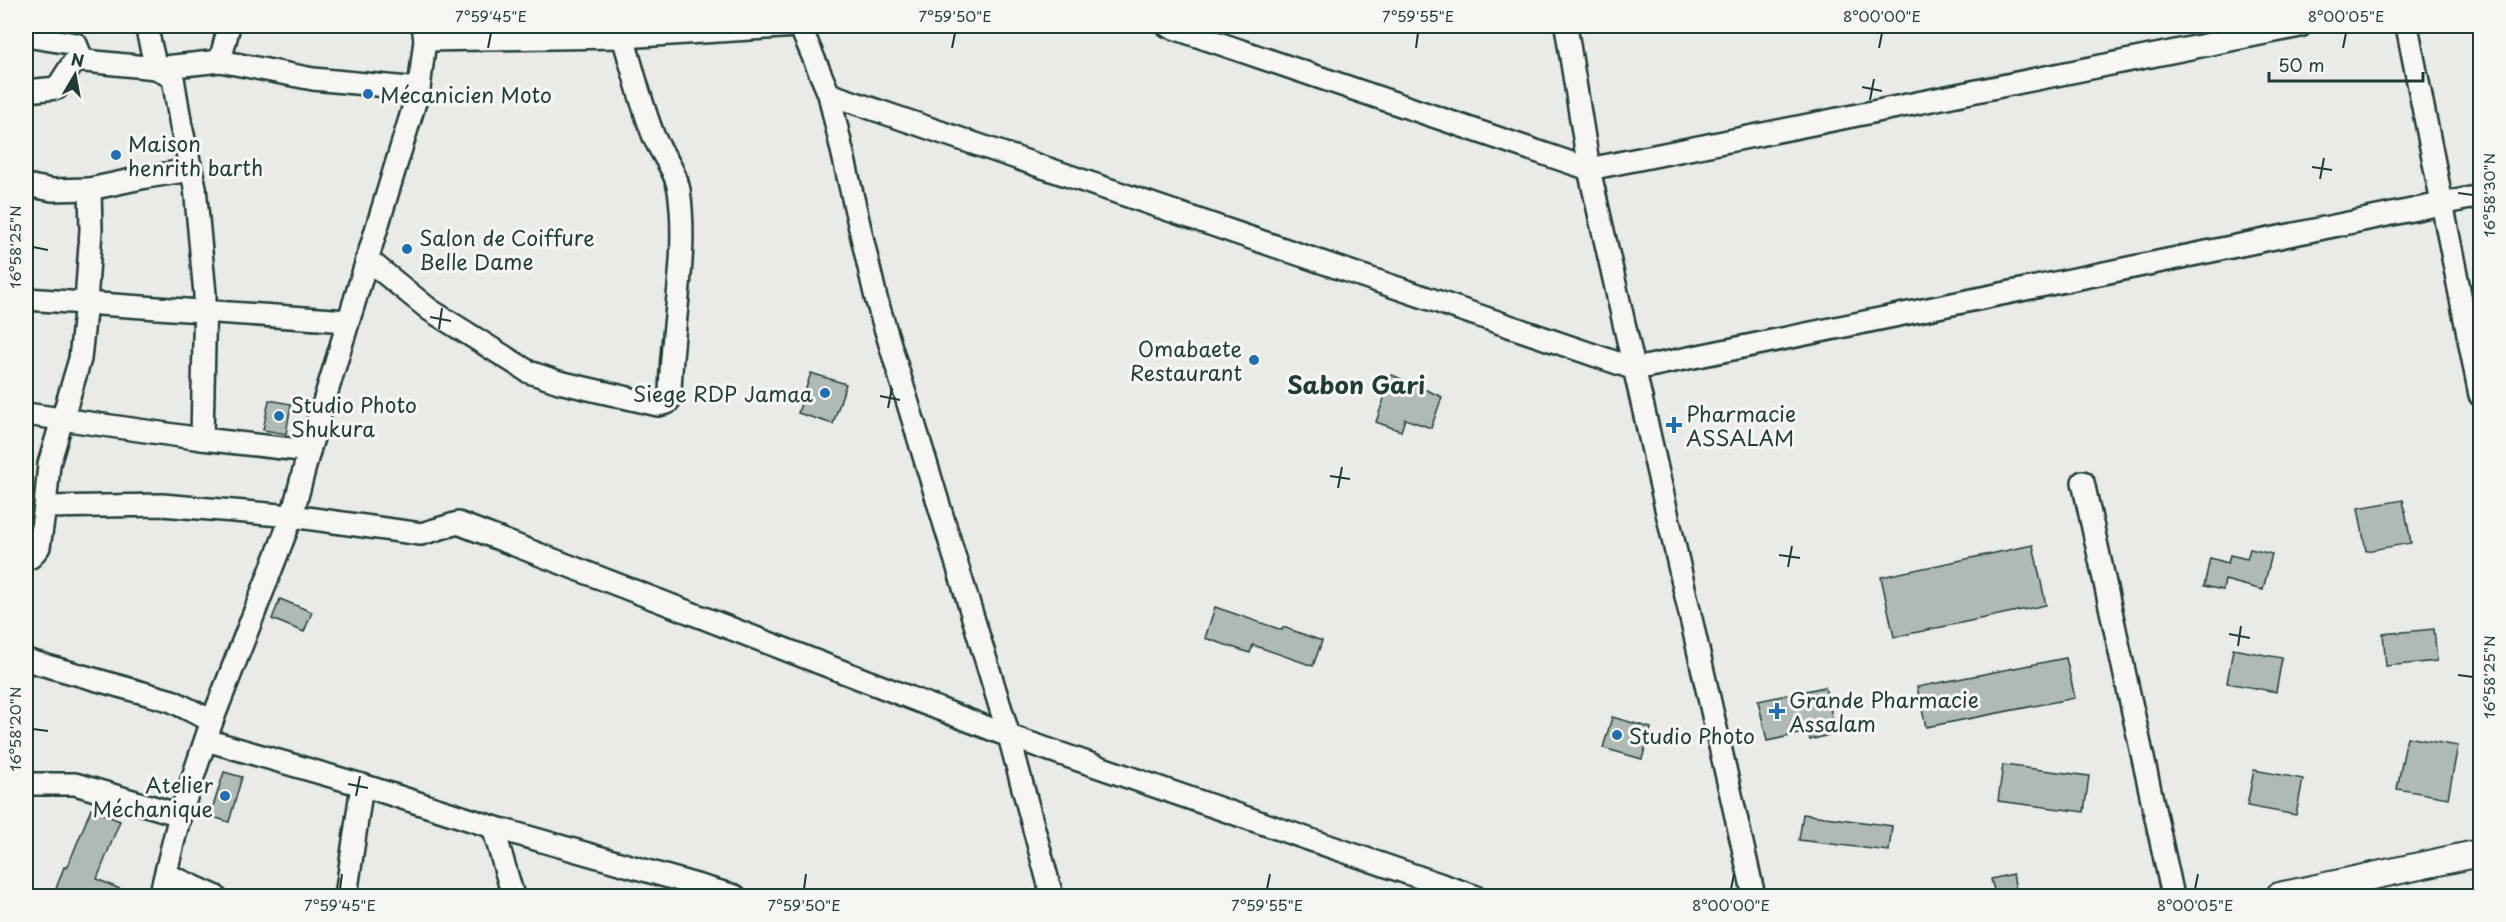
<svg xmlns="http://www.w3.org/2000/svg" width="2506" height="922" viewBox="0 0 2506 922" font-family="'Playpen Sans',sans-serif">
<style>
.building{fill:#b0bab5;stroke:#1f3d34;stroke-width:1.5}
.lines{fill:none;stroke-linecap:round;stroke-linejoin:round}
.minor-casing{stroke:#1f3d34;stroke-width:26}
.major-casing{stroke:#1f3d34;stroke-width:30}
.minor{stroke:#f6f6f2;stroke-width:21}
.major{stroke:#f6f6f2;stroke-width:26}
.ticks{fill:none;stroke:#1f3d34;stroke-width:2}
.poi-dot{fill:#1f6fb2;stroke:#f6f6f2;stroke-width:2}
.labels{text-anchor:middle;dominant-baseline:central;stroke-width:6;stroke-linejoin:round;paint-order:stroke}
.poi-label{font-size:21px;fill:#1f3d34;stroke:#f6f6f2;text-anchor:start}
.quarter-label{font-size:24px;font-weight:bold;fill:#1f3d34;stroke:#f6f6f2}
.neatline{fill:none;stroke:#1f3d34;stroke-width:2}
.ticks-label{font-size:15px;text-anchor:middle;fill:#1f3d34}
</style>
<rect width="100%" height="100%" fill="#e9ebe7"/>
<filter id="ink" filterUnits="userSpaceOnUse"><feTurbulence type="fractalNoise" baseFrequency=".0167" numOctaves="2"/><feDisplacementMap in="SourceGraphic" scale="12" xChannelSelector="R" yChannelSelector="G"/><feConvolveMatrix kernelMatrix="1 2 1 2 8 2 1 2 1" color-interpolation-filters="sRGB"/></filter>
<g filter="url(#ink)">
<!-- building -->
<g class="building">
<path d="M811,373L846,384L833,424L798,413Z"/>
<path d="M1392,375L1442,397L1431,428L1405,419L1401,431L1376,422Z"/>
<path d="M269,400L291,404L286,434L263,430Z"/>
<path d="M2403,500L2411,543L2366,551L2358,508Z"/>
<path d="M2033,545L2046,605L1894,637L1881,577Z"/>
<path d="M2250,549L2272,554L2263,590L2225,580L2223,590L2204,586L2210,558L2228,563L2230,555L2247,559Z"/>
<path d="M280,599L312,612L304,632L272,619Z"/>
<path d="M1215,607L1282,630L1283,627L1322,641L1313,666L1253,645L1250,653L1205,638Z"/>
<path d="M2434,629L2437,661L2386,666L2383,634Z"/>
<path d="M2233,649L2282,658L2276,692L2227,683Z"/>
<path d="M2066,658L2075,698L1926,727L1917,687Z"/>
<path d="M1825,687L1836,733L1810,740L1808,732L1767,741L1758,701Z"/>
<path d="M1612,717L1651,728L1642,759L1603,748Z"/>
<path d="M2407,737L2458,746L2448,798L2397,789Z"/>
<path d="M2003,765L2089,776L2084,812L1998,801Z"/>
<path d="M2254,770L2303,779L2296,815L2247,806Z"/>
<path d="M224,772L242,777L229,822L210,816Z"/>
<path d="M91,809L120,821L97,879L138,897H53L64,867L67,868Z"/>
<path d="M1803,814L1892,826L1889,851L1799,840Z"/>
<path d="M2013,874L2016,890L1995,894L1991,879Z"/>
</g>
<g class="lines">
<defs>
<g id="minor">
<path d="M146,26L156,68L173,78L181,126L195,187L205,294L202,439"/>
<path d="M800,26L829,94L876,298L1009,736L1052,896"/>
<path d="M1168,26L1589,169L2300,26"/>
<path d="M1566,26L1589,169L1754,896"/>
<path d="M2407,26L2480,395"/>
<path d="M26,36L76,44L83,61"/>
<path d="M425,40L623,37L798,26"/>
<path d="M220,61L229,26"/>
<path d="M26,91L57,88L75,60L156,68L220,61L313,79L419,89"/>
<path d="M829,94L1635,369L2480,196"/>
<path d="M26,185L52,190L90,189"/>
<path d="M367,259L430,310L529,372L559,382L658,405L667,403L670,399C670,330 689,259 679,190C675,169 662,155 654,137C641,104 633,70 623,37"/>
<path d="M26,299L348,321"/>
<path d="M26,414L202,439L309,451"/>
<path d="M2083,482L2173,896"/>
<path d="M45,507L49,464L80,359L86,302L91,230L90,189L146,177L191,170"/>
<path d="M26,557H31L39,547L45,507L162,505L292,516L421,534L458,523L1009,736L1474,896"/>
<path d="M26,660L172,701L212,721"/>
<path d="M206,740L362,785L493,827L735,896"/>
<path d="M26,784H75L180,815"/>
<path d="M493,827L513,896"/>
<path d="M166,874L215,896"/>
<path d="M160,896L180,815L212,721L292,516L309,451L419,89L425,40L423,26"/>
<path d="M346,896L362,785"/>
</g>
<path id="major" d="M2279,896L2480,853"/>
</defs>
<!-- minor casing -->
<use href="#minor" class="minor-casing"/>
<!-- major casing -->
<use href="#major" class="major-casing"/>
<!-- minor -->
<use href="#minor" class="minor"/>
<!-- major -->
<use href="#major" class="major"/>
</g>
</g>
<!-- ticks -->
<path class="ticks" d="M488,48L491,33M952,48L955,33M1416,48L1418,33M1879,48L1882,33M2343,48L2346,33M1862,87L1882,91M1870,100L1874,79M2312,167L2332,170M2320,179L2324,158M2458,193L2473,195M33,247L48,250M430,317L451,321M439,329L442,308M880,396L900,400M888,408L892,388M1330,476L1350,479M1338,488L1342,467M1779,555L1800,558M1788,567L1792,546M2229,634L2250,638M2238,646L2241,626M2458,675L2473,677M33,729L48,731M348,784L368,788M356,796L360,776M340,889L342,874M804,889L806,874M1267,889L1270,874M1731,889L1734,874M2195,889L2198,874"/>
<!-- markers -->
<g class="poi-dot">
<circle cx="368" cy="94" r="6"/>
<circle cx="116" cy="155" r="6"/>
<circle cx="407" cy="249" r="6"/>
<circle cx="1254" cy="360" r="6"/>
<circle cx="825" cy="393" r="6"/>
<circle cx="279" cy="416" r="6"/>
<path d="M1671 416h6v6h6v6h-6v6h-6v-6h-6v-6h6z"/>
<path d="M1774 702h6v6h6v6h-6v6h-6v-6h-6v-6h6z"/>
<circle cx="1617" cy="735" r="6"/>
<circle cx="225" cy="796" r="6"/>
</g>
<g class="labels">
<!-- poi labels -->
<g class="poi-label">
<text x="380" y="94">Mécanicien Moto</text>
<text x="128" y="143">Maison<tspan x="128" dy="24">henrith barth</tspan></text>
<text x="419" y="237">Salon de Coiffure<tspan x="419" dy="24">Belle Dame</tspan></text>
<text x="1242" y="348" text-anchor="end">Omabaete<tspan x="1242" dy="24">Restaurant</tspan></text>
<text x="813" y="393" text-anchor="end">Siege RDP Jamaa</text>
<text x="291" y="404">Studio Photo<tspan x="291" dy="24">Shukura</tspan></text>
<text x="1686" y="413">Pharmacie<tspan x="1686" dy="24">ASSALAM</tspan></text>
<text x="1789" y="699">Grande Pharmacie<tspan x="1789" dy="24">Assalam</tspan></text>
<text x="1629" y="735">Studio Photo</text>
<text x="213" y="784" text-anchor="end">Atelier<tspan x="213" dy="24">Méchanique</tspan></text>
</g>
<!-- quarter labels -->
<g class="quarter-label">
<text x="1356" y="384">Sabon Gari</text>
</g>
</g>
<!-- margin -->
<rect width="2506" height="922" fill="none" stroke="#f6f6f2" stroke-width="66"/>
<!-- north arrow -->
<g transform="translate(75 75) rotate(10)" stroke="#f6f6f2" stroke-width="4.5" paint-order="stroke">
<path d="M0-4.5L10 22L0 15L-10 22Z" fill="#1f3d34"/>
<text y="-9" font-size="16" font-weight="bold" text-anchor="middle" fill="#1f3d34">N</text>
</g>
<!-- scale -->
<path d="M2269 72v9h154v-9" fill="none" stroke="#1f3d34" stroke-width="3"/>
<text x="2278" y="72" font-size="18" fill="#1f3d34" stroke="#f6f6f2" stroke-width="4.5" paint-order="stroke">50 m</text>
<rect x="33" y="33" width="2440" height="856" class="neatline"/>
<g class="ticks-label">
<text x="491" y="22">7°59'45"E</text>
<text x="955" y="22">7°59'50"E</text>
<text x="1418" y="22">7°59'55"E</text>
<text x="1882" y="22">8°00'00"E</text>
<text x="2346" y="22">8°00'05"E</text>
<text transform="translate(2490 195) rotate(-90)" y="5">16°58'30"N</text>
<text transform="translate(16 247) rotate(-90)" y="5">16°58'25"N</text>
<text transform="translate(2490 677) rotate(-90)" y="5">16°58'25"N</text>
<text transform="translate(16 729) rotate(-90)" y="5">16°58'20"N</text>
<text x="340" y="911">7°59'45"E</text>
<text x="804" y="911">7°59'50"E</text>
<text x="1267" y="911">7°59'55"E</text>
<text x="1731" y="911">8°00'00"E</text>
<text x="2195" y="911">8°00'05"E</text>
</g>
</svg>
